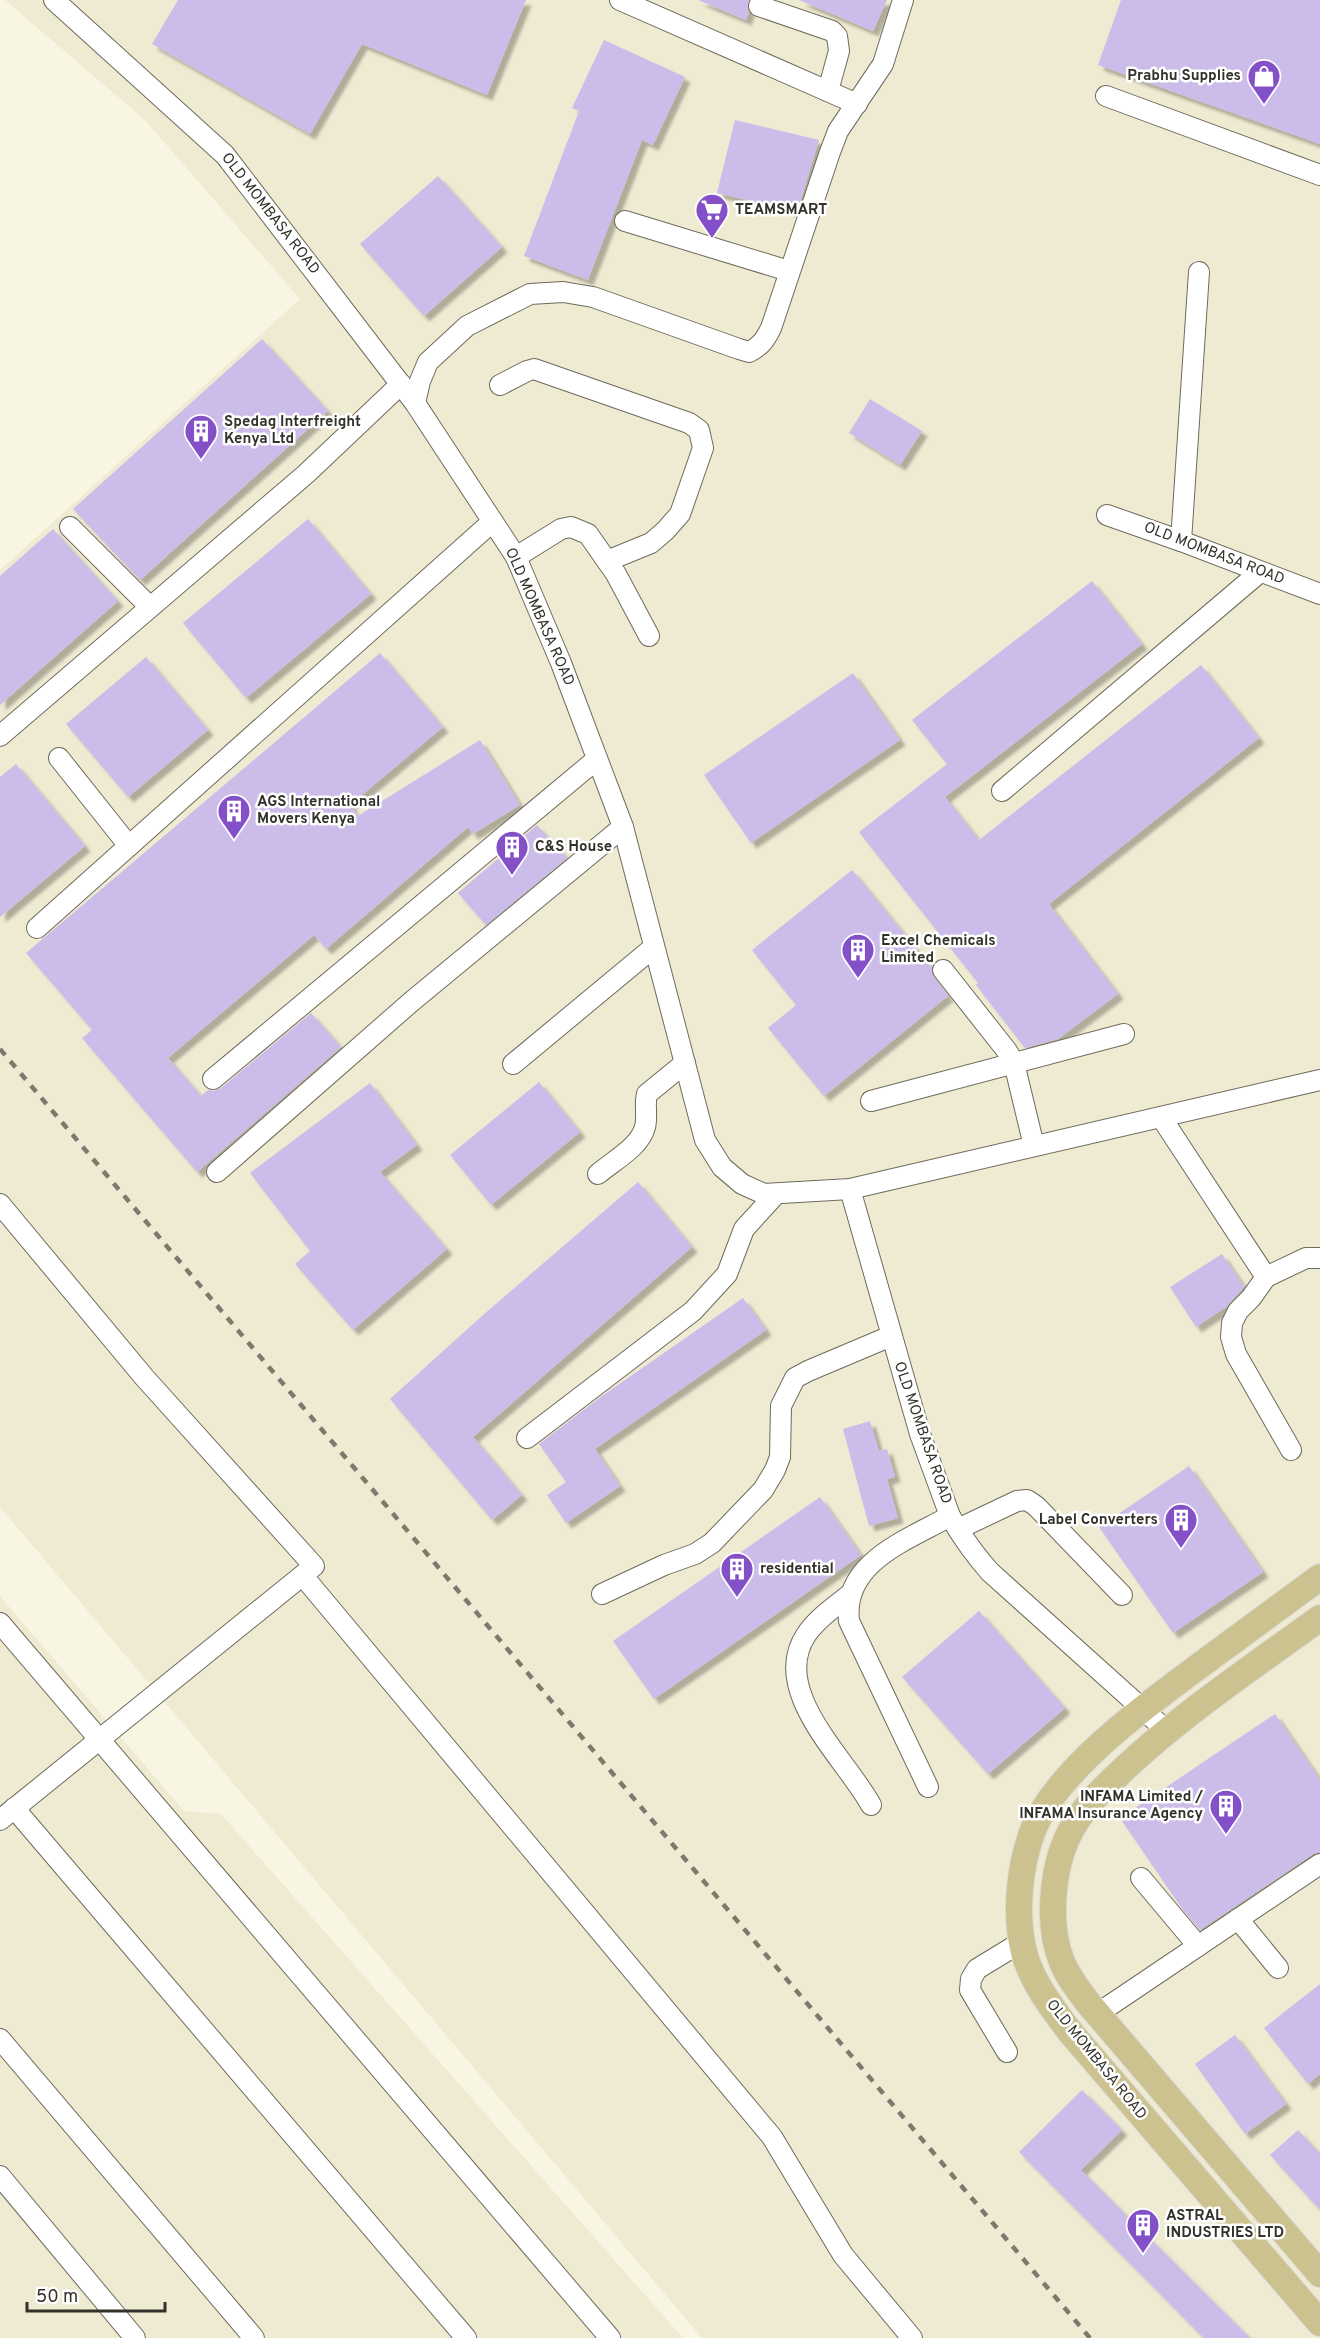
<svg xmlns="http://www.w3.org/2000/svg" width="1320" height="2338" viewBox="0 0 1320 2338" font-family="Overpass,sans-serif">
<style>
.built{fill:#efead2}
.building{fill:#cbbcea;filter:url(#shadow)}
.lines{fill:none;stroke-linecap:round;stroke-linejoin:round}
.minor-casing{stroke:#6e6b5c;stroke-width:22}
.major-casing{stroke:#dadad9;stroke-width:28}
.minor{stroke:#fff;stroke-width:20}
.major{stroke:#cbc28f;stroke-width:26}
.rail{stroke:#7c7a6f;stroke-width:4.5;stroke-dasharray:8 8;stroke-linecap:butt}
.labels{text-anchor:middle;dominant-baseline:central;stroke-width:5;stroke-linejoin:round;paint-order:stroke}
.poi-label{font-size:15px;font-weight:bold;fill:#32312a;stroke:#fff;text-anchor:start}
.street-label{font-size:15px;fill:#32312a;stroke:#fff}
</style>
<defs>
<filter id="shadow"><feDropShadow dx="5.5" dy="5.5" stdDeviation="1.5" flood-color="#0004"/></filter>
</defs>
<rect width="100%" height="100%" fill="#f8f5e3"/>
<!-- built -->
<g class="built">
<path d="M5,0H1320V2338H702L0,1507V570L300,299L145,120Z"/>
<path d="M0,1596L184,1811L221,1814L683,2338H0Z"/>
</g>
<!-- building -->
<g class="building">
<path d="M178,0H526L487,95L362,44L310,134L152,44Z"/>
<path d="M698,0H749L747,8L749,12L746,20Z"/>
<path d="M799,0H887L873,31Z"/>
<path d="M1121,0H1320V144L1098,65Z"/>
<path d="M604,40L685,77L653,145L642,140L588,280L524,256L579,111L572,108Z"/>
<path d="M735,120L819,140L797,212L717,193Z"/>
<path d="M438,176L502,247L424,316L360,244Z"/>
<path d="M262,339L328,411L140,580L73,509Z"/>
<path d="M870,399L922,431L900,465L849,433Z"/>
<path d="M308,519L371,594L246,698L183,623Z"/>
<path d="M53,529L118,601L0,705V576Z"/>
<path d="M1092,581L1142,644L945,797L979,840L1201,665L1259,738L1049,904L1118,994L1058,1039L1025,1048L976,985L978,983L859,832L947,764L912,720Z"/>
<path d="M380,653L443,727L350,805L358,816L480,740L520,805L473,834L468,827L326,949L314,935L168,1058L201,1096L208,1090L214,1091L221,1088L311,1013L341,1047L197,1172L82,1038L92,1030L26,953Z"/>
<path d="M146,657L208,730L128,797L66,724Z"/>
<path d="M853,673L900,740L751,843L704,775Z"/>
<path d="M16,764L85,846L0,917V777Z"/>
<path d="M537,825L567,858L486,925L458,893Z"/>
<path d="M852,870L932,968L934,977L948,996L824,1096L768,1028L796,1005L752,950Z"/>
<path d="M539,1082L580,1132L491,1205L450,1155Z"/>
<path d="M370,1083L417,1145L380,1172L447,1249L353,1330L295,1264L310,1251L250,1173Z"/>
<path d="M638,1182L692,1247L473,1437L522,1495L492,1520L390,1399L483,1315Z"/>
<path d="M1222,1254L1244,1287L1226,1307L1196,1327L1170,1287Z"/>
<path d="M743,1298L766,1330L595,1449L620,1486L566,1523L547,1495L566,1482L539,1444L602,1396Z"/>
<path d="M870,1421L879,1451L887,1449L895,1477L887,1479L898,1518L869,1526L843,1429Z"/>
<path d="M1189,1466L1263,1572L1173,1633L1099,1527Z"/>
<path d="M820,1497L861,1555L654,1699L613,1641Z"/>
<path d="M979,1611L1065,1708L988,1774L902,1677Z"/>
<path d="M1275,1714L1320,1780V1852L1313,1854L1200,1930L1181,1907L1120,1818Z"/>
<path d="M1320,1984V2074L1308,2084L1264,2028Z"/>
<path d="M1235,2035L1286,2104L1245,2134L1195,2064Z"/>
<path d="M1082,2090L1122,2130L1081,2170L1250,2338H1204L1019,2152Z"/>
<path d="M1298,2130L1320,2154V2210L1270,2155Z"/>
</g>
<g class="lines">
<defs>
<g id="minor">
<path d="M54,0L225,155L415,403L516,557L561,663L623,827L705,1140L722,1167L742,1184L764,1194L850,1189L1320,1080"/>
<path d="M620,0L857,104"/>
<path d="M759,6L832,31L837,36L839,51L828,91"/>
<path d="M1106,96L1320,175"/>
<path d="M625,221L789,271"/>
<path d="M500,385L527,371L534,369L689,423L699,430L703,448L680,514L665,531L651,543L607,561"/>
<path d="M415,403L420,381L428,362L467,326L530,294L563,292L593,297L739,349L749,352C761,346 765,340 771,328L830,152L838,131L883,64L903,0"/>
<path d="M1107,515L1181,541L1320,594"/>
<path d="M70,527L150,607"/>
<path d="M1181,541L1199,272"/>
<path d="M516,557L561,529L571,527L588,534L616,574L649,636"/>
<path d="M0,736L306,474L401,384"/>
<path d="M59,758L129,846"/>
<path d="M1002,791L1260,572"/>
<path d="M37,928L492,522"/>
<path d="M943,970L1007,1051L1014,1063L1034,1146"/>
<path d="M513,1064L654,947"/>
<path d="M213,1079L597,759"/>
<path d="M871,1101L1124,1034"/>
<path d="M1161,1117L1266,1277"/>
<path d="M217,1172L411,1002L623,827"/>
<path d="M598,1174C613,1161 640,1147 645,1127C648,1116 644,1105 647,1094L685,1063"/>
<path d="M850,1189L920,1434L950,1516C962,1537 974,1554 990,1572L1167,1731"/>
<path d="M0,1204L144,1377L314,1566L0,1820"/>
<path d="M527,1438L693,1311L727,1274L744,1229L775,1195"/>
<path d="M1291,1450L1236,1354L1231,1337L1232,1323L1238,1311L1251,1298L1266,1277L1306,1258H1320"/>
<path d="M958,1529L1017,1501L1027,1500L1036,1506L1122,1595"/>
<path d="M303,1576L772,2137L843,2255L912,2338"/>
<path d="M602,1594L664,1565L695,1554L712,1543L763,1490L775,1470L780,1457L781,1406L795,1378L808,1371L891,1336"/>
<path d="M850,1594C836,1606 816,1619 806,1635C769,1691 846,1759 871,1805"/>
<path d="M0,1623L610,2338"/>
<path d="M928,1787L849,1621C842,1562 908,1540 950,1516"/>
<path d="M14,1808L466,2338"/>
<path d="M1141,1878L1198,1946"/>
<path d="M1238,1919L1278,1968"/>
<path d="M1097,2014L1320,1864"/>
<path d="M0,2039L254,2338"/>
<path d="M1007,2052L970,1990L971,1979L977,1969L1023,1941"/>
<path d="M0,2176L135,2338"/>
</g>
<g id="major">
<path d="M1320,1577C1283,1604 1247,1631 1210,1658C1156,1698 1058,1767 1033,1830C1019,1867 1014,1917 1025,1956C1034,1985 1053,2009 1071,2033L1320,2323"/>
<path d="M1320,1618C1254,1666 1185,1712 1125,1768C1107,1785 1087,1803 1074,1825C1052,1861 1046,1923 1062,1962C1068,1977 1079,1991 1089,2004L1320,2274"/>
</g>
</defs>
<!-- minor casing -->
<use href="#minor" class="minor-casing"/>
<!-- major casing -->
<use href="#major" class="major-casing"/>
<!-- minor -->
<use href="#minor" class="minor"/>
<!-- major -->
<use href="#major" class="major"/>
<!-- rail -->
<path class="rail" d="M0,1049L1090,2338"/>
</g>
<!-- icons -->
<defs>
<symbol id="shop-pin" viewBox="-11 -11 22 30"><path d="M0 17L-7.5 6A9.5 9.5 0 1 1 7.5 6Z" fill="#8350c8" stroke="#fff"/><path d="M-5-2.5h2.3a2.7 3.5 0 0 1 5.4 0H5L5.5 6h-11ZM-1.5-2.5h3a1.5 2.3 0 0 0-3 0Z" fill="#fff"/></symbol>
<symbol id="supermarket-pin" viewBox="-11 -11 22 30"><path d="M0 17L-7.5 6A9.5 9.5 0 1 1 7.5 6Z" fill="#8350c8" stroke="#fff"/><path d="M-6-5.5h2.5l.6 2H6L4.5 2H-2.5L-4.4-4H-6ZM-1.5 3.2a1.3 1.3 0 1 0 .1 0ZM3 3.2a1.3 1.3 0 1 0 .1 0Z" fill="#fff"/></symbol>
<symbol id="building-pin" viewBox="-11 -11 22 30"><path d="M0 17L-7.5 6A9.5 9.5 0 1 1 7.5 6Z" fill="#8350c8" stroke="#fff"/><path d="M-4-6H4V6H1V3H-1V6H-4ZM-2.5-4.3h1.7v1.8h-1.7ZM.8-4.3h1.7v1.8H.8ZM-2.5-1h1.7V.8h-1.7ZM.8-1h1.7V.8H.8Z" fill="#fff"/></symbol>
</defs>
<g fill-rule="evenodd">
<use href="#shop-pin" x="1245" y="57" width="38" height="52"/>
<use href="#supermarket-pin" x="693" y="191" width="38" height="52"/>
<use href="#building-pin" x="182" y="412" width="38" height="52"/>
<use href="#building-pin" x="215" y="792" width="38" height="52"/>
<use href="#building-pin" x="493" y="828" width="38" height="52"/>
<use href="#building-pin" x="839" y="931" width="38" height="52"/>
<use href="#building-pin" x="1162" y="1501" width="38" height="52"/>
<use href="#building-pin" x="718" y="1550" width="38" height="52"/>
<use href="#building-pin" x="1207" y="1787" width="38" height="52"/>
<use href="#building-pin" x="1124" y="2206" width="38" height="52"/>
</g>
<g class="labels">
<!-- poi labels -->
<g class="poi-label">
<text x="1241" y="76" text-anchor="end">Prabhu Supplies</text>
<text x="735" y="210">TEAMSMART</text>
<text x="224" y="422">Spedag Interfreight<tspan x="224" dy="17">Kenya Ltd</tspan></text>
<text x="257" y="802">AGS International<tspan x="257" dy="17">Movers Kenya</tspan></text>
<text x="535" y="847">C&amp;S House</text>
<text x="881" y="941">Excel Chemicals<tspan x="881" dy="17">Limited</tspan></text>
<text x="1158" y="1520" text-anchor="end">Label Converters</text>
<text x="760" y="1569">residential</text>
<text x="1203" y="1797" text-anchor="end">INFAMA Limited /<tspan x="1203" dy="17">INFAMA Insurance Agency</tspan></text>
<text x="1166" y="2216">ASTRAL<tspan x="1166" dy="17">INDUSTRIES LTD</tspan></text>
</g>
<!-- street labels -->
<g class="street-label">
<text transform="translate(270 214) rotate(52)">OLD MOMBASA ROAD</text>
<text transform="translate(1214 554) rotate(21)">OLD MOMBASA ROAD</text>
<text transform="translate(539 617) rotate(66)">OLD MOMBASA ROAD</text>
<text transform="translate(922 1433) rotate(71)">OLD MOMBASA ROAD</text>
<text transform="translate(1096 2060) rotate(51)">OLD MOMBASA ROAD</text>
</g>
</g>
<!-- scale -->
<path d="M27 2302v9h138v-9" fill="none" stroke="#32312a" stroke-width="3"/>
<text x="36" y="2302" font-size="18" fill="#32312a" stroke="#ffffff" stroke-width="4.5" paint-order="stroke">50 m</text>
</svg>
